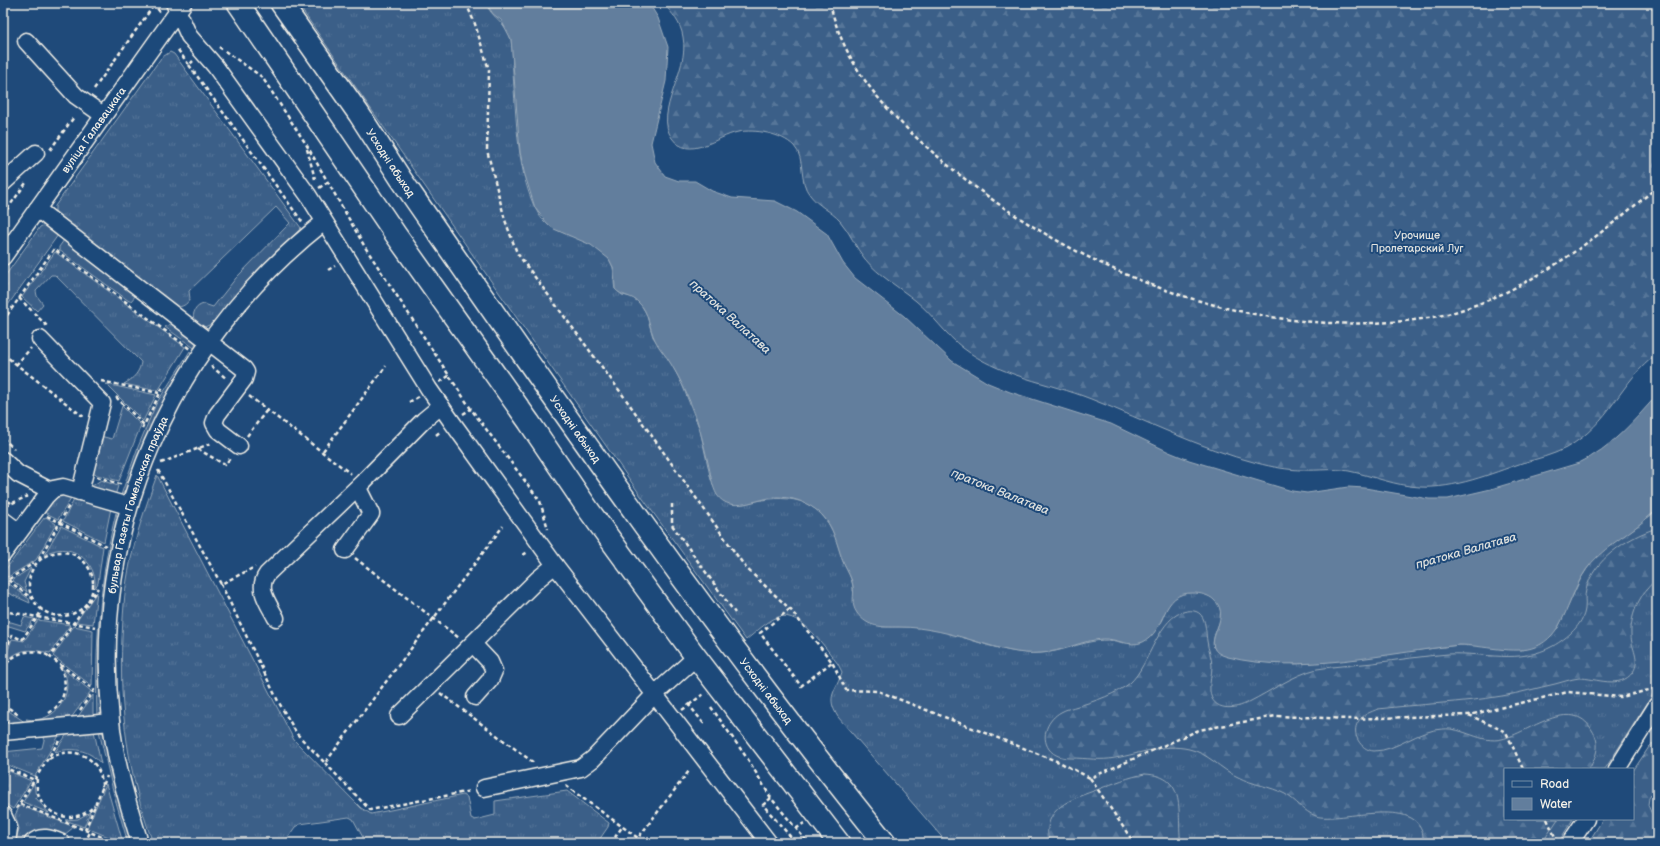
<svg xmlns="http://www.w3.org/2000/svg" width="1660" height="846" viewBox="0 0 1660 846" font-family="'Balsamiq Sans',sans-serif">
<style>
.grass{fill:url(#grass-tufts);stroke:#97a8b8}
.forest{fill:url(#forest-firs);stroke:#97a8b8}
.water{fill:#627e9d;stroke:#9cacbb}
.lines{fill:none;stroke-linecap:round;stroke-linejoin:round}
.minor-casing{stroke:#f4f1e8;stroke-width:19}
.major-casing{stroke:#f4f1e8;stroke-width:24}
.path{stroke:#f4f1e8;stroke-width:2.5;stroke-dasharray:4 3;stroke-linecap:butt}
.minor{stroke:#1f4a7a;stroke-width:16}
.major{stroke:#1f4a7a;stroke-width:21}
.labels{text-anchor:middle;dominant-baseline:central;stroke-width:4;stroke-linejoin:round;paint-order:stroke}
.street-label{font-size:11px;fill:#f4f1e8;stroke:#1f4a7a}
.park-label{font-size:11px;fill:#e1e2de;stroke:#1f4a7a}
.water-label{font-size:12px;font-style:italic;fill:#dee0dd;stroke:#1f4a7a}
</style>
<defs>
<pattern id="grass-tufts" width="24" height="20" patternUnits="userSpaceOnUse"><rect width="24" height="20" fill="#3a5f88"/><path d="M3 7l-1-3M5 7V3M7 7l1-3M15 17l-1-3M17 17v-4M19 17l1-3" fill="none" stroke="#577699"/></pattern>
<pattern id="forest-firs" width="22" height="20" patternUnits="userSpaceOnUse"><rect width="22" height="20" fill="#3a5f88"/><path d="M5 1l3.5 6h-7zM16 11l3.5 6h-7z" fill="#577699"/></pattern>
</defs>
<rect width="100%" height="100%" fill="#1f4a7a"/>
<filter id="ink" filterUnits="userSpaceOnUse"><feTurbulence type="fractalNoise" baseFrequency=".025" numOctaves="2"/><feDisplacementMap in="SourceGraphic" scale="8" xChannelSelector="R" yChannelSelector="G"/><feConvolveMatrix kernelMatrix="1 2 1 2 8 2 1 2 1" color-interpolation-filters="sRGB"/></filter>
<g filter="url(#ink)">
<!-- grass -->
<g class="grass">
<path d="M297,3H486C490,17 507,22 511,40C513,50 512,62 513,73C516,115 517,179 539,215C555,240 600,235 612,265C615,272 613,281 615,289L622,295L632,297L640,303L646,313L653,337L670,361L682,384L700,430L711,480L743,504C778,495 814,493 832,530C837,539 839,550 842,559C846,570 854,580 853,591L882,627C899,627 917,626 934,629C969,637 1003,655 1040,653C1069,652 1095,633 1123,643C1132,638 1152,631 1159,624C1164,619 1165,608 1169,602C1180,588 1213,589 1220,607C1225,622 1210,633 1214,648L1294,664L1325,662L1459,645H1476L1522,650L1558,628L1581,578L1592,561L1606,547L1636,527L1657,510V688L1605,769H1505V819H1573L1558,843H947L838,717C825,696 836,692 842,672L838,664C826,649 801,610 778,617C767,621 755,633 746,640L641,496Z"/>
<path d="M170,52L174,54L301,228L246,285L215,322L205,327L194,322C192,313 195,306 204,304L213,307L236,278L290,223L276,207L189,291L190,299C186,305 183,307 175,307L55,213V206L161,58Z"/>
<path d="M44,225H47L58,235L3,312V279L40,227Z"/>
<path d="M64,240L136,295L131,301H129L59,250V247Z"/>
<path d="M55,252L185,347L158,391L124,384C133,379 140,372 141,362L55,275H51L36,291L37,296L43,304L37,311L22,297Z"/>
<path d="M173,322L195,340L197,350L165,327Z"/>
<path d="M190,351L192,357L170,390L155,417L128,489L121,495L138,447L156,404Z"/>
<path d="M106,384L156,395L143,421Z"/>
<path d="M122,406L141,425L119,481L90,473L100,436L112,439Z"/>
<path d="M157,475L294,740L361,808L371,814L463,795L467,797L471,818L475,820L495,815V801L567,791L609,823L608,827L597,843H366L353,819L349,817L300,824L295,827L284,843H153C128,774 119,711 122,638C123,617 124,595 128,574C134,540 145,508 157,475Z"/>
<path d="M101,480L118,486L115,496L89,488Z"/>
<path d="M60,494L73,496L58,519L44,512L54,499Z"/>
<path d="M75,498L111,508L104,542L63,521Z"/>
<path d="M116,513L118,520L112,549L103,704L102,712L97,717C95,648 99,580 116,513Z"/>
<path d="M46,517L56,524L36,560L8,577L3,573L44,518Z"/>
<path d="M61,526L103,547L98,583L95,588C98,560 68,539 44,555Z"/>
<path d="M31,568L24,582L27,592L12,580Z"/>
<path d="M8,583L29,599L30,603L8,593L3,599V586Z"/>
<path d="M97,592L93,624L76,622Z"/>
<path d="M24,617L34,619L25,631L9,626L5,634L9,637L3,652V624L11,622L21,625Z"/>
<path d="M38,620L70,625L50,653C28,649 21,647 3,664L12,639L24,641Z"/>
<path d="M74,626L93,630L92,686L53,656Z"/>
<path d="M63,669L91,691L71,718L30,722L26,719C55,725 76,694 63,669Z"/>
<path d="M93,695V715L77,718Z"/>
<path d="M3,707L29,725L11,726L3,722Z"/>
<path d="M94,731L101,764C89,749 72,747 55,752L67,734Z"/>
<path d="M99,731L103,733L106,738L133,843H128L114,795Z"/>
<path d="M60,734L35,776L3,763V752L42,748L45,736Z"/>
<path d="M9,771L31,781L13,809L3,802C3,792 0,776 9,771Z"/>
<path d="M34,783L36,798L49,813L23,802Z"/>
<path d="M106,784L123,843L87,828Z"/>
<path d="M20,806H22L74,827L64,835L26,840L23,843H15L19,829L15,815Z"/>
<path d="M90,812L84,827L65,820L78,819Z"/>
</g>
<!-- forest -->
<g class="forest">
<path d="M663,3H1657V354C1620,381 1611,423 1566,448C1553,455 1537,459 1522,463C1490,474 1455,489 1420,487C1396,486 1373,476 1349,471C1334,468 1318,471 1303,470C1288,470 1272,467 1257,463C1199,448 1147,421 1091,399C1048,382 1001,377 963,348C945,334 933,315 916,301C899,287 879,276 865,259C855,247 850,232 840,221C831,211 818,206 810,195C798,181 806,159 794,146C781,133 755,129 738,132C717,136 689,162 672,138C653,112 690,71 683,37C681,23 672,13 663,3Z"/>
<path d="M1654,529H1657V579C1641,592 1630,613 1631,635C1631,648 1641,660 1633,672C1620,690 1596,678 1579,678C1571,679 1563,682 1555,684C1537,688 1520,693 1502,696C1461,703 1419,704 1378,709C1371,712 1363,714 1358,722C1351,733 1360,750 1374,751C1397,751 1417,730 1443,729C1463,727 1481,744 1502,739C1528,733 1572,695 1592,730C1601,744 1597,755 1589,769H1505V819H1558L1542,843H1423C1427,791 1338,824 1316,816C1304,812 1296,800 1285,794C1270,786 1253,785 1238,777C1220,769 1208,753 1189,749C1162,743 1141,754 1115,758C1101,761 1086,758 1071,758C1063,758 1054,756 1049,749C1040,736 1048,719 1061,712C1066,709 1072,708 1078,706C1096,701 1116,694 1130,683C1150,665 1158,615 1187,611C1207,608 1205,628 1207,641C1208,650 1212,657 1212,666C1212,674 1209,683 1210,691C1212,712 1235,710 1249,702C1271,691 1293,675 1317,669C1335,666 1355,665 1373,663C1398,660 1423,656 1448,654C1485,652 1519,665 1553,646C1567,638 1583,625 1585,609C1586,602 1584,596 1586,590C1593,560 1627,538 1654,529Z"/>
<path d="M1657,740V786L1649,798L1648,805L1651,812L1657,820V841L1655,843H1588L1603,819H1633V771L1649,747Z"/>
<path d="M1145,774C1189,776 1176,814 1181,843H1049C1041,807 1072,799 1099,789C1114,783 1129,777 1145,774Z"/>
</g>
<!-- water -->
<path class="water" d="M486,3H649L658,18L668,47L666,81L651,143L655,162L665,176L679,181H695L712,191L732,198L775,201L797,212L827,234L843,263L855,278L904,316L952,361L988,383L1010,392L1111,424L1169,452L1189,460L1292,491L1307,493L1348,487L1365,488L1429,499H1448L1491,489L1579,463C1611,448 1633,422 1657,395V510C1650,515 1643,522 1636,527C1615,543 1594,554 1581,578C1567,602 1563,636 1535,647C1516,655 1481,645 1459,645C1388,653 1298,675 1228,657C1192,648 1236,619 1214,600C1209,595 1200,593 1193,593C1160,592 1167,631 1143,642C1129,648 1116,638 1103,639C1082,640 1062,652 1041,653C1018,655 999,648 978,642C952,634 927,627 899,627C882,627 868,628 857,613C850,603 855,596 853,586C852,578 847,571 844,564C836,544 834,522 815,509C804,501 790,497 777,497C757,498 731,515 717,495C712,486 711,476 709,467C705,450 701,433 696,417C689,398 681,380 671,364C666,355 659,349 655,340C649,328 649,312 639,303C632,295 622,297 615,289L614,269L609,259L591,245L554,229L547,223L535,208L524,172L520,152L511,39L501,20L493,14Z"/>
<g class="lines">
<defs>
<g id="minor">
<path d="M174,3L189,36L215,66L308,195L429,389L452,422L555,565L769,843"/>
<path d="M26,41L76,96L103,115"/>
<path d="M3,183L36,153"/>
<path d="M37,209L244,369L246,372L244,379L217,415L214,423L218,430L239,446"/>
<path id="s1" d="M3,257L183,4"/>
<path d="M40,339L102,403L80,492"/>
<path d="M3,460L18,474L51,491"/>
<path d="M3,520L19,532"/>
<path d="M345,550L371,514L358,488"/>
<path d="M3,554L46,496L53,489L63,487L128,506"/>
<path d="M276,618C269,604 256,589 267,574L363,482L424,420L441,406"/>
<path d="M473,644L490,662L494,671L490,680L475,697"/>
<path d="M399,716L538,579L555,565"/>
<path d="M3,732L111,722"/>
<path d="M1617,769L1657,705"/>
<path d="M484,788L581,768L593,759L655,694L696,657"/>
<path d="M3,815L9,828L7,843"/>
<path d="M32,843C41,834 52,839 62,843"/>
<path id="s2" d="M140,843C128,804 115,762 111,721C90,526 171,343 324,222"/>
<path d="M1570,843L1586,819"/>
</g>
<g id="major">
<path d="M238,3L396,235L529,422L588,509L696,657L839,843"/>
<path id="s3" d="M281,3L359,114L401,179C557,404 713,630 885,843"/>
</g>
</defs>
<!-- minor casing -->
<use href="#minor" class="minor-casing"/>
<!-- major casing -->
<use href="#major" class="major-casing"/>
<!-- path -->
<g class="path">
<path d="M153,3L160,12"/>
<path d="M466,3L475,24L489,70L487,150L505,220L517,253L622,394L746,568L790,609L832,662L846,690L878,691L1059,762L1090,778L1199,730L1276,716L1349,719L1469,715L1568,692L1621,697L1657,688"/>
<path d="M830,3C844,67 888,114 936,155C1052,257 1216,330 1372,323C1398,322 1425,320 1451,313C1531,290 1594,240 1657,187"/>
<path d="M219,47L262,77L306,144L365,247L471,409L540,501L548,529"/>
<path d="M178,50L189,65L193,61"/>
<path d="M189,65L303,223"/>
<path d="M94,89L154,5"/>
<path d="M307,149L315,179"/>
<path d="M50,150L74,117"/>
<path d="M319,188L328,182"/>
<path d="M3,215L26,183"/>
<path d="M328,270L335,266"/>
<path d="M19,298L47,326"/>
<path d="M3,321L54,249L190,349"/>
<path d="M3,354L85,418"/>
<path d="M16,365L31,348"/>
<path d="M211,366L227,379"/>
<path d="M101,381L159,393"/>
<path d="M440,382L450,375"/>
<path d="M249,396L351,474"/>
<path d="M116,397L144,425"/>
<path d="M409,402L418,397"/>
<path d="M463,414L471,409"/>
<path d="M142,429L163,387"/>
<path d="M436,435L441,431"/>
<path d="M247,436L267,410"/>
<path d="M3,438L14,449"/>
<path d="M198,449L225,465L231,457"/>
<path d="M323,451L386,366"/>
<path d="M161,463L212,443"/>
<path d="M158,470L221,584L255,567"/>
<path d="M97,477L123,485"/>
<path d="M3,497L11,503"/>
<path d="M672,504V525L735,613"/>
<path d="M6,506L28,496"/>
<path d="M47,516L106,546"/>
<circle cx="61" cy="584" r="32"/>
<path d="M523,555L528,552"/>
<path d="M355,558L459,638"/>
<path d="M39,559L70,504"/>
<path d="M3,576L31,598"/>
<path d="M3,583L34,563"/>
<path d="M221,584L278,701L297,734L325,763L503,526"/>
<path d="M790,609L760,633L801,686L832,662"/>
<path d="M3,611L95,627"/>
<path d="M3,657L12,635L22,640L42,610"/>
<path d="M3,669C12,652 34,646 50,657"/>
<path d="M440,693L534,763"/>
<path d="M3,704L20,716"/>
<path d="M689,705L702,695L704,697"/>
<path d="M711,707L749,761L771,798L808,843"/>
<path d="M80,710L94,690L50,657L98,588"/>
<path d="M682,710L689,705L705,725"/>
<path d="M49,713C66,702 69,682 59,665"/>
<path d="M1469,715L1506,732L1523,769"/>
<path d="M49,759C73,743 103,758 102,788"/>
<path d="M325,763L370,810L471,791"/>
<path d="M3,767L35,780"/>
<path d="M3,773L5,768"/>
<path d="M1090,778L1134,843"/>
<path d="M37,779C33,813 73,830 95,805"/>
<path d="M566,786L638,838L689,771"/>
<path d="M771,798L763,805L796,843"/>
<path d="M20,804L117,843"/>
<path d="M16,809L59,741"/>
<path d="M1547,819L1556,839"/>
<path d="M796,829L804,823"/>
<path d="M85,830L107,776"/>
<path d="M85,843L90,832"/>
<path d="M611,843L622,827"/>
</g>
<!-- minor -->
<use href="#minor" class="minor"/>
<!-- major -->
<use href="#major" class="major"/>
</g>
</g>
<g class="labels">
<!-- street labels -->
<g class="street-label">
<text stroke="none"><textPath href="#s1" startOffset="156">вуліца Галавацкага</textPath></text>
<text stroke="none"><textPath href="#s3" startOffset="194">Усходні абыход</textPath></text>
<text stroke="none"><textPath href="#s3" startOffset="518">Усходні абыход</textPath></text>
<text stroke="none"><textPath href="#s2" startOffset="346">бульвар Газеты Гомельская праўда</textPath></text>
<text stroke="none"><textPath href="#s3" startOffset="842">Усходні абыход</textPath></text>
</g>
<!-- park labels -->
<g class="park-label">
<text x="1417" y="235">Урочище<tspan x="1417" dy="13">Пролетарский Луг</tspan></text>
</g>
<!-- water labels -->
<g class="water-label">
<text transform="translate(730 317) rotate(42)">пратока Валатава</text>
<text transform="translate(1000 492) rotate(22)">пратока Валатава</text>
<text transform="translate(1466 551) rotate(-16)">пратока Валатава</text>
</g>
</g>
<!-- margin -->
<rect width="1660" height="846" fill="none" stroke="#1f4a7a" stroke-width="16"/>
<rect x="8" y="8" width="1644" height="830" fill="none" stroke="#f4f1e8" stroke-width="1.5" filter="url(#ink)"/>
<!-- legend -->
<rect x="1504" y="768" width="130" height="52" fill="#1f4a7a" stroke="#748da6"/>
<rect x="1512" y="781" width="20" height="6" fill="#1f4a7a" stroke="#748da6"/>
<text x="1540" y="788" font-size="12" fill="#f4f1e8">Road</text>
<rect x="1512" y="798" width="20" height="12" fill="#627e9d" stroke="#748da6"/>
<text x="1540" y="808" font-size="12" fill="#f4f1e8">Water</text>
</svg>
